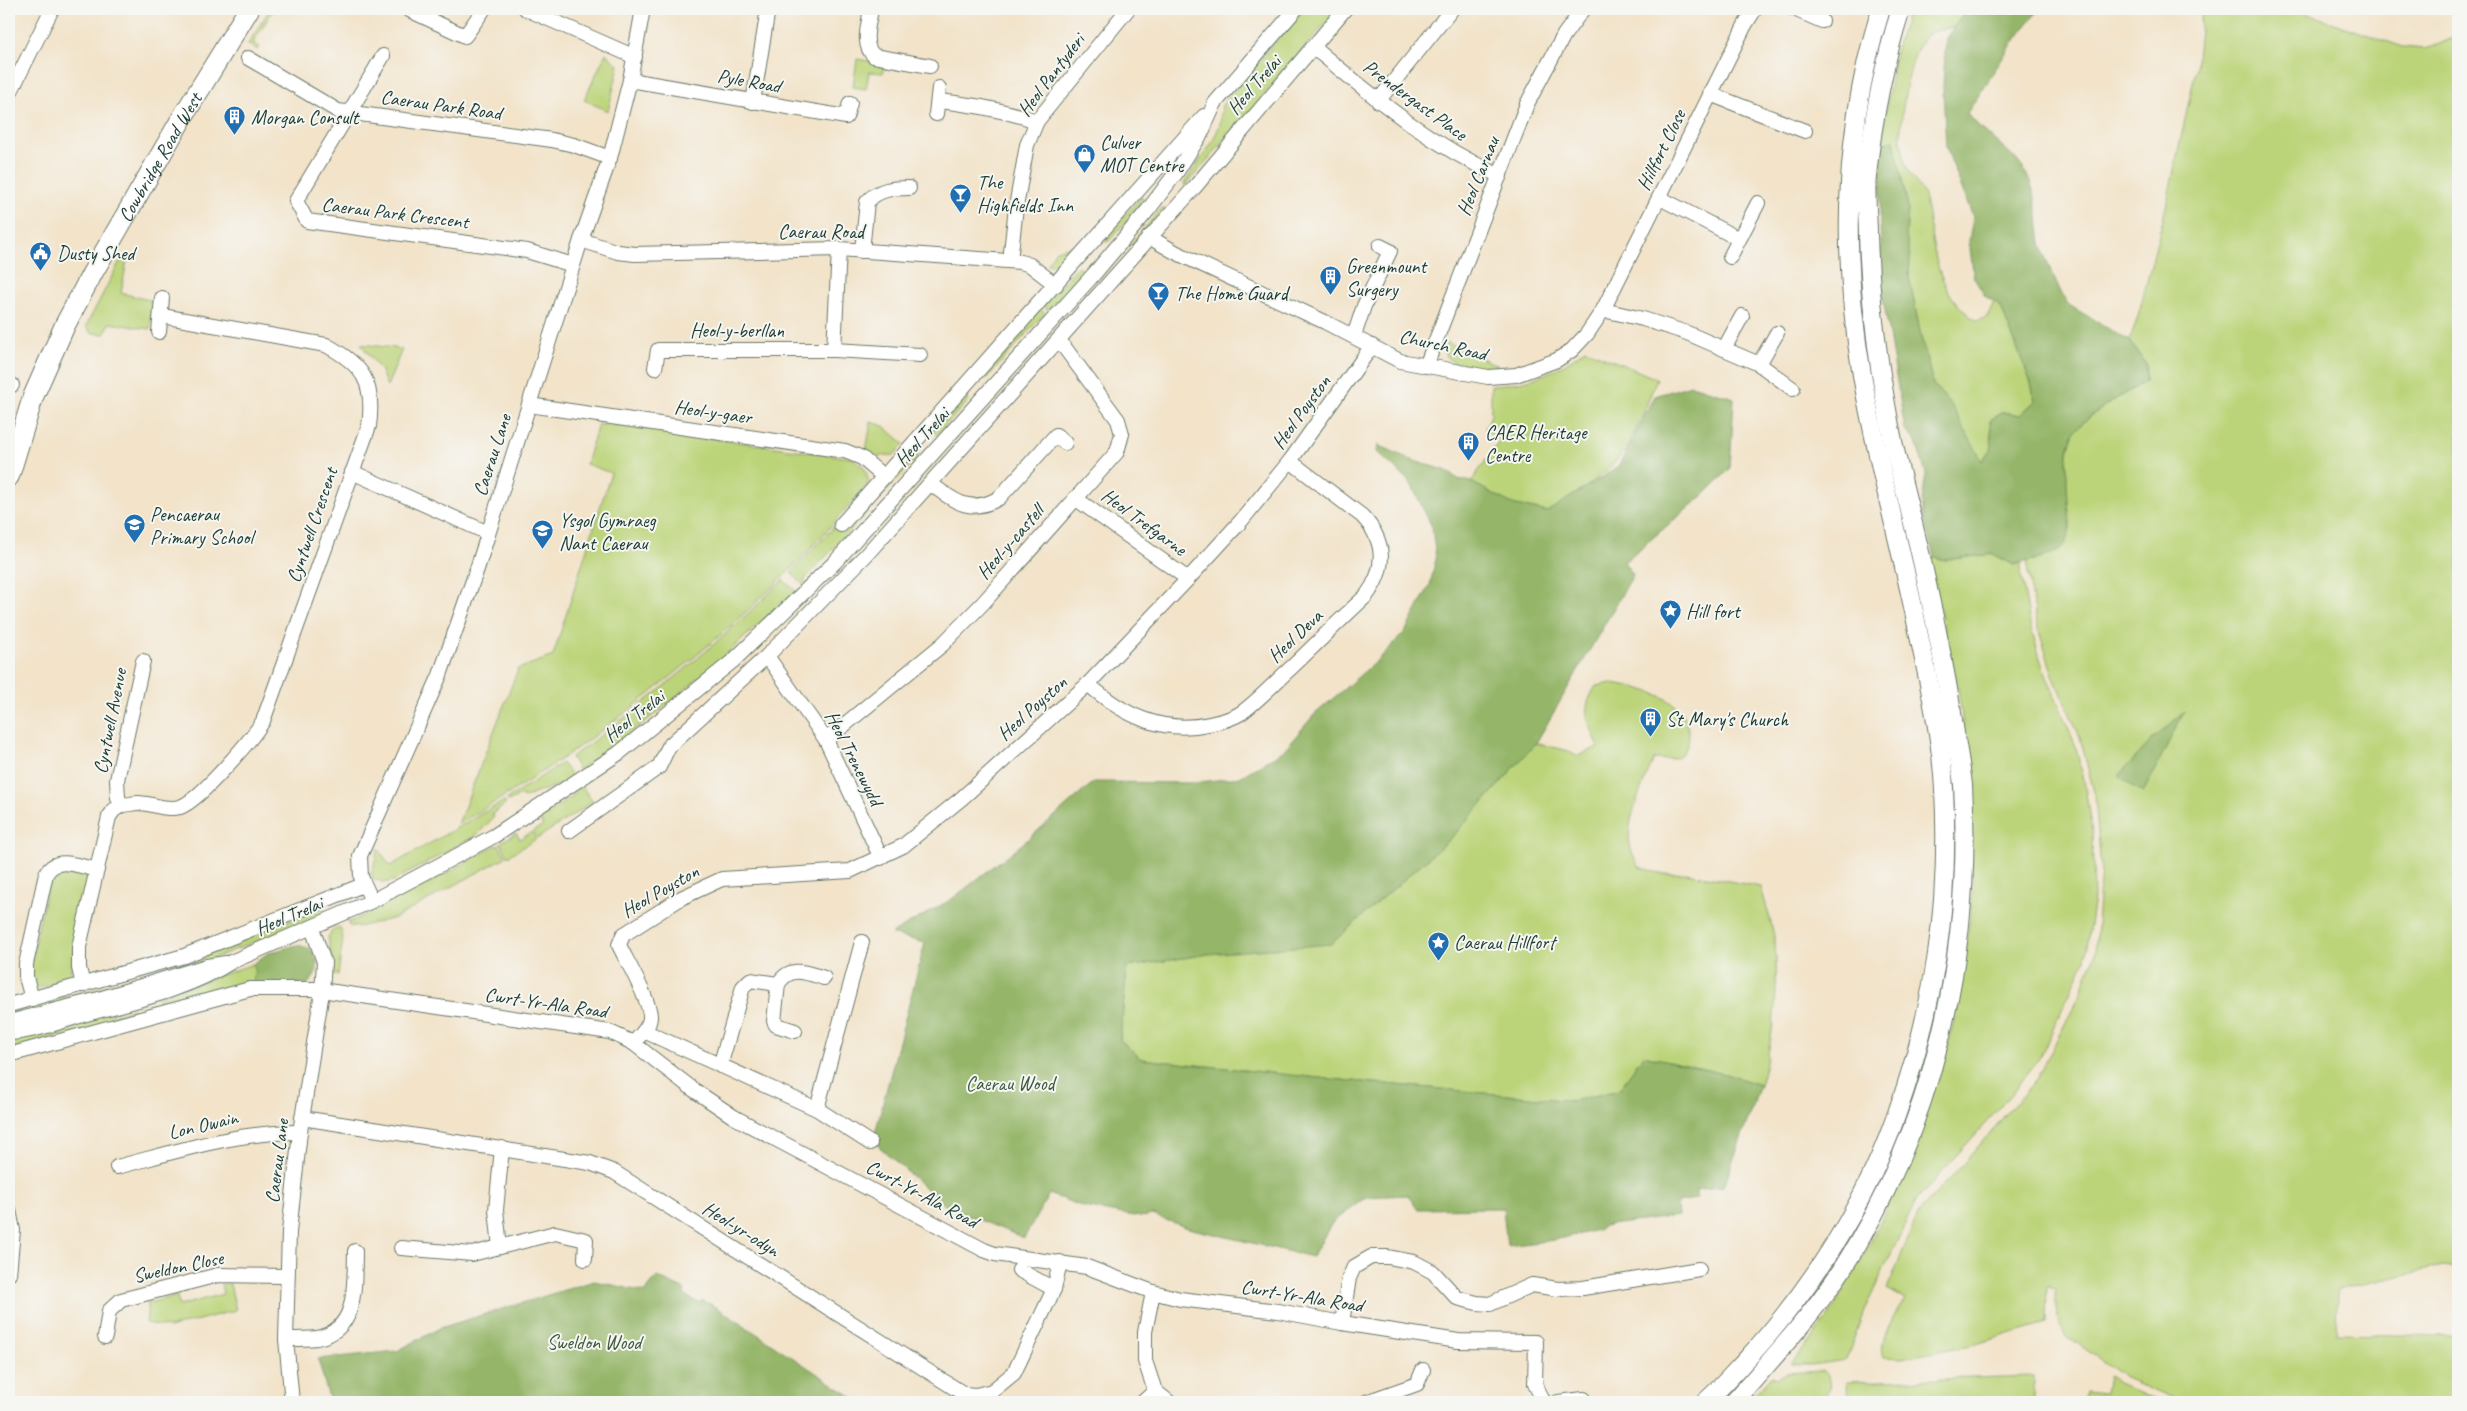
<svg xmlns="http://www.w3.org/2000/svg" width="2467" height="1411" viewBox="0 0 2467 1411" font-family="Caveat,sans-serif">
<style>
.green{fill:#bcd479;stroke:#6e8856}
.forest{fill:#95b669;stroke:#5a7a4e}
.lines{fill:none;stroke-linecap:round;stroke-linejoin:round}
.minor-casing{stroke:#697768;stroke-width:16}
.major-casing{stroke:#697768;stroke-width:20}
.highway-casing{stroke:#697768;stroke-width:22}
.minor{stroke:#fff;stroke-width:14}
.major{stroke:#fff;stroke-width:18}
.highway{stroke:#fff;stroke-width:20}
.labels{text-anchor:middle;dominant-baseline:central;stroke-width:4;stroke-linejoin:round;paint-order:stroke}
.street-label{font-size:20px;fill:#1f3d34;stroke:#f6f6f2}
.poi-label{font-size:20px;fill:#1f3d34;stroke:#f6f6f2;text-anchor:start}
.park-label{font-size:20px;fill:#3e5b42;stroke:#f6f6f2}
</style>
<rect width="100%" height="100%" fill="#f6f6f2"/>
<filter id="ink" filterUnits="userSpaceOnUse"><feTurbulence type="fractalNoise" baseFrequency=".02" numOctaves="2"/><feDisplacementMap in="SourceGraphic" scale="10" xChannelSelector="R" yChannelSelector="G"/><feConvolveMatrix kernelMatrix="1 2 1 2 8 2 1 2 1" color-interpolation-filters="sRGB"/></filter>
<filter id="wash" filterUnits="userSpaceOnUse"><feTurbulence type="fractalNoise" baseFrequency=".0096" numOctaves="4" result="noise"/><feDisplacementMap in="SourceGraphic" scale="20" xChannelSelector="R" yChannelSelector="G"/><feGaussianBlur stdDeviation="1.12" result="paint"/><feColorMatrix in="noise" values="0 0 0 0 0 0 0 0 0 0 0 0 0 0 0 0 0 1.4 0 .05"/><feComposite in="paint" operator="in"/></filter>
<g filter="url(#wash)">
<rect width="100%" height="100%" fill="#f2e3c9"/>
<!-- green -->
<g class="green">
<path d="M270,9H274L253,42L260,47L258,50L248,44Z"/>
<path d="M1303,9H1338L1185,186L1184,183L1211,144L1220,125L1222,105Z"/>
<path d="M1909,9H1967L1954,27C1945,29 1931,30 1925,37C1910,52 1899,119 1901,140C1902,149 1905,161 1908,170C1912,180 1922,187 1925,199C1934,244 1934,294 1977,321L1987,317L1994,302L2001,307L2031,383L2035,401L2020,415L2004,412L1990,420L1992,447L1981,462L1951,405L1933,384L1921,337L1909,277L1910,257L1906,235L1908,208L1894,140L1881,144L1895,52Z"/>
<path d="M2202,9H2294L2403,47L2424,49L2441,44L2458,34V1268L2442,1266L2337,1290L2336,1334L2458,1336V1402H2182L2123,1376L2067,1336L2059,1323L2056,1308V1290L2047,1286L2046,1323L1976,1344L1903,1358L1884,1357C1877,1339 1896,1314 1905,1299L1887,1289L1919,1213L1925,1204L1952,1177L2037,1078L2080,995L2095,954L2101,869L2095,796L2080,737L2054,678L2038,628L2026,561L2042,559L2070,529C2068,503 2062,458 2074,433C2081,419 2130,390 2145,382L2146,364L2129,341L2137,320L2165,211L2196,69Z"/>
<path d="M606,53L619,66L608,111L584,100Z"/>
<path d="M857,59L885,64L883,73L869,72L866,89L853,87Z"/>
<path d="M1140,198H1143L1144,201L1108,242L1102,241Z"/>
<path d="M1162,208L1166,210L1137,245H1130Z"/>
<path d="M1080,244C1071,254 1063,270 1047,264L1056,250Z"/>
<path d="M121,259L127,260L121,293L153,301L150,329L109,323L105,334L91,333L86,326Z"/>
<path d="M1078,266L1083,270L1048,310L1043,306Z"/>
<path d="M1040,309L1045,313L987,378H982L981,375Z"/>
<path d="M1446,342L1497,365L1498,368C1481,368 1435,369 1446,342Z"/>
<path d="M361,344L402,349L387,387L381,371Z"/>
<path d="M1585,349L1657,379C1647,403 1633,443 1615,462C1596,482 1572,497 1547,512L1512,504L1471,482L1500,440L1485,429L1491,415V385C1531,383 1554,374 1585,349Z"/>
<path d="M964,395L968,396V401L937,435L932,431Z"/>
<path d="M871,422L884,426L904,444L894,455L873,457L866,451Z"/>
<path d="M605,423L852,458L865,468L869,483C842,514 814,546 785,575C686,671 578,755 458,824L518,669L553,656L611,473L586,464L598,424L604,425Z"/>
<path d="M913,451L919,456L805,579V587L791,572L835,526Z"/>
<path d="M1993,554L2014,565L2021,562V575L2031,628L2042,665L2075,744L2084,780L2092,833L2094,897L2085,960L2040,1057L2011,1095L1917,1199L1864,1311L1846,1360L1810,1365H1791L1828,1318L1870,1243L1911,1156L1945,1057L1960,995L1972,898L1971,782L1958,688L1928,559L1934,557L1945,560Z"/>
<path d="M783,580L798,593L780,604L729,652L663,708L583,767L581,774L571,757C646,704 717,645 783,580Z"/>
<path d="M1612,683C1628,685 1657,692 1671,702C1687,713 1697,740 1680,755C1674,761 1661,759 1654,759C1644,781 1625,821 1630,845C1631,852 1636,860 1639,867L1662,874L1686,873L1761,887C1765,903 1771,920 1774,936C1780,985 1774,1038 1760,1085L1729,1075L1643,1055L1619,1090L1573,1101L1319,1078L1141,1059L1120,1040L1127,967L1208,954L1452,837L1536,743L1569,751L1578,756L1598,747C1590,719 1578,715 1596,686Z"/>
<path d="M562,763L574,779L523,798L521,795L509,802L507,799Z"/>
<path d="M581,785L593,802L538,838L533,831L543,826L539,819L573,796Z"/>
<path d="M504,801L506,804L492,814L494,817L477,835L395,880L384,883L371,877L378,848L390,866Z"/>
<path d="M532,832L536,839L508,856L500,843L516,833L520,839Z"/>
<path d="M498,844L506,857L395,918L359,927L349,926L348,923L440,877Z"/>
<path d="M58,867L86,873L89,879L69,979L36,989L29,972L49,877Z"/>
<path d="M323,907L325,914L194,966L192,959Z"/>
<path d="M340,927L343,938L338,975H334L328,937L332,931Z"/>
<path d="M253,964L257,985L140,1015L139,1009L159,1003L158,997Z"/>
<path d="M127,980L129,987L14,1018L12,1011Z"/>
<path d="M133,1009L137,1016L9,1050V1037L110,1012L112,1015Z"/>
<path d="M221,1284H230L236,1310L169,1328L146,1323L148,1303L177,1296L179,1306L223,1294Z"/>
<path d="M1823,1371L1828,1376L1830,1387L1824,1402H1747L1772,1376L1777,1378L1785,1373Z"/>
<path d="M2034,1376V1402H1848L1847,1382Z"/>
<path d="M2108,1376L2116,1383L2160,1402H2082L2085,1392L2105,1394Z"/>
</g>
<!-- forest -->
<g class="forest">
<path d="M1967,9H2040C2011,40 1991,78 1967,113C1986,138 2016,150 2029,179C2038,199 2038,223 2041,243C2043,255 2061,296 2069,305L2129,341L2146,364L2145,382C2129,390 2081,419 2074,433C2064,451 2067,482 2068,502C2069,515 2073,531 2065,543C2057,558 2029,559 2014,565L1993,554L1945,560L1934,557L1924,520L1922,501L1926,474L1916,442L1905,429L1883,299L1880,222L1881,144L1894,140L1908,208L1906,235L1910,257L1909,277L1921,337L1933,384L1951,405L1982,461L1992,447L1990,420L2004,412L2020,415L2035,401L2031,383L2001,307L1985,296L1974,278L1969,241L1973,217L1946,147L1943,87L1946,38Z"/>
<path d="M1691,385L1734,398L1730,469L1705,494L1624,562L1633,575L1536,743L1452,837L1331,944L1208,954L1127,967L1120,1040L1141,1059L1319,1078L1573,1101L1619,1090L1643,1055L1729,1075L1760,1085L1724,1186L1696,1190V1199L1677,1202L1678,1216L1603,1226L1598,1230L1554,1240L1507,1246L1503,1208L1418,1209L1408,1195L1366,1197L1332,1223L1312,1257L1188,1228L1152,1215L1140,1217L1084,1207L1049,1194L1024,1238L945,1206L873,1141L925,943L891,934L952,899L1026,841L1094,782L1193,783L1240,777L1283,751L1314,715L1380,658L1405,632L1430,585L1436,559L1432,527L1410,482L1377,452L1378,445L1414,461L1445,470L1458,479L1471,482L1512,504L1547,512L1618,467L1655,396Z"/>
<path d="M2184,712L2143,793L2130,786L2119,775L2153,739Z"/>
<path d="M297,945L309,948C320,958 320,975 307,984L257,985L253,979L255,973L253,964L268,953Z"/>
<path d="M657,1277L685,1290L684,1295L699,1303L702,1300L716,1307L860,1402H330L318,1359L397,1351L440,1328L594,1281L645,1292Z"/>
</g>
</g>
<g filter="url(#ink)">
<g class="lines">
<defs>
<g id="minor">
<path d="M407,9L465,36L484,9"/>
<path d="M526,9L635,57"/>
<path d="M871,9C869,24 861,44 874,56L930,66"/>
<path d="M1794,9L1822,21"/>
<path d="M1313,47C1375,98 1426,142 1500,176"/>
<path d="M383,56L296,201L307,221L527,251L573,265"/>
<path d="M248,58L338,111L552,140L574,145L610,158"/>
<path d="M630,80L846,117L850,103"/>
<path d="M1710,94L1805,131"/>
<path d="M9,95L52,9"/>
<path d="M938,101C972,104 1003,110 1037,121"/>
<path d="M1378,101L1452,9"/>
<path d="M753,102L768,9"/>
<path d="M936,114L939,88"/>
<path d="M1660,198L1739,239"/>
<path d="M1149,237L1175,252L1325,322L1400,361L1488,377L1516,375L1557,360L1572,350L1587,334L1603,310L1643,319L1687,333L1759,364L1793,389"/>
<path d="M581,240L618,252L635,254L839,249L1021,262L1030,265L1056,285"/>
<path d="M862,251L867,202C878,189 893,188 909,188"/>
<path d="M1730,257L1758,203"/>
<path d="M1010,261L1016,207L1027,145L1037,121L1128,9"/>
<path d="M1603,310L1745,25L1755,9"/>
<path d="M159,332L162,298"/>
<path d="M1354,336L1364,306L1390,251L1380,246"/>
<path d="M1724,349L1742,316"/>
<path d="M834,350L839,249"/>
<path d="M1759,364L1777,333"/>
<path d="M1426,366L1527,104L1564,35L1583,9"/>
<path d="M655,368L658,350H834L920,355"/>
<path d="M9,385H12"/>
<path d="M529,405L845,451L862,458L884,477"/>
<path d="M352,472L488,533"/>
<path d="M931,484C954,501 970,515 999,498L1056,435L1065,443"/>
<path d="M1075,498L1188,579"/>
<path d="M841,525L1204,116"/>
<path d="M767,656L826,740L881,858"/>
<path d="M1088,684C1123,715 1161,734 1209,724C1219,722 1232,719 1241,713C1259,700 1275,682 1292,667C1317,643 1341,619 1366,596C1387,568 1386,541 1362,516L1290,461"/>
<path d="M826,740L943,644L983,603L1117,452L1122,434L1118,420L1059,340"/>
<path d="M122,805C127,805 133,803 138,803C152,803 165,811 180,807C199,801 252,739 263,721L369,426C375,382 363,365 326,345L162,316"/>
<path d="M569,831L659,767L669,746L767,656L866,555L1194,188L1345,9"/>
<path d="M372,901L361,877L360,856L440,675L478,566L581,240L610,158L630,80L643,9"/>
<path d="M778,984C790,965 805,972 824,978"/>
<path d="M83,985L79,968V947L109,817L114,810L122,805L118,798L117,780L143,661"/>
<path d="M32,999L26,977V964L46,874C56,855 79,866 97,870"/>
<path d="M9,1005L184,956L363,885"/>
<path d="M9,1022L99,999L207,966L226,963"/>
<path d="M644,1031L817,1109L870,1143"/>
<path d="M9,1033C34,1032 59,1022 83,1015C133,1001 188,990 231,962L372,901L494,836L619,753L734,660L835,562L1094,274L1148,210L1176,173L1201,134L1215,103L1296,9"/>
<path d="M633,1043C639,1037 650,1027 650,1017C651,1002 626,960 619,945L623,935L681,898L722,879L850,871L903,846L962,798L1088,684L1188,579L1241,521L1290,461L1372,346"/>
<path d="M9,1055L250,989H314L610,1032L633,1043L694,1090L734,1117L984,1250L995,1254L1087,1267L1153,1292L1180,1299L1278,1311L1342,1323L1458,1341L1536,1342L1535,1384L1544,1402"/>
<path d="M720,1066L743,987L750,980L778,984L774,1021L776,1025L795,1031"/>
<path d="M817,1109L862,942"/>
<path d="M302,1118L590,1163L614,1172L964,1394L976,1395L992,1391L1014,1373L1054,1289L1060,1262"/>
<path d="M117,1167C178,1151 236,1132 300,1132"/>
<path d="M9,1210L13,1230L9,1274"/>
<path d="M500,1247L496,1210L502,1148"/>
<path d="M401,1248L472,1254L555,1233L586,1240L585,1259"/>
<path d="M1019,1270L1054,1289"/>
<path d="M1153,1292L1145,1332V1361L1155,1391L1169,1402"/>
<path d="M1342,1323L1349,1278L1354,1267L1371,1257H1388L1414,1262L1433,1272L1457,1298L1477,1303L1490,1304L1532,1285L1558,1289L1583,1288L1699,1269"/>
<path d="M105,1337L109,1311L121,1300L218,1275L287,1276"/>
<path d="M286,1339C296,1339 307,1339 317,1338C359,1330 354,1284 355,1251"/>
<path d="M292,1402L286,1339L289,1232L300,1132L322,992L324,962L312,928"/>
<path d="M1143,1402L1155,1391"/>
<path d="M1366,1402L1417,1384L1423,1370"/>
<path d="M1558,1402L1584,1399"/>
</g>
<g id="major">
<path d="M1705,1402C1720,1389 1733,1374 1746,1360C1811,1289 1864,1207 1896,1116C1935,1007 1950,905 1944,789C1941,732 1927,676 1916,621C1899,539 1876,458 1862,375C1841,253 1844,127 1881,9"/>
<path d="M1734,1402C1771,1360 1810,1318 1841,1271C1933,1127 1973,955 1963,785C1961,766 1957,746 1954,727C1947,676 1936,625 1925,575C1916,532 1904,489 1894,446C1879,374 1870,307 1868,234C1868,215 1865,194 1867,175C1873,119 1884,62 1901,9"/>
</g>
<g id="highway">
<path id="s1" d="M9,476L33,397L65,325L93,272L182,118L249,9"/>
</g>
</defs>
<!-- minor casing -->
<use href="#minor" class="minor-casing"/>
<!-- major casing -->
<use href="#major" class="major-casing"/>
<!-- highway casing -->
<use href="#highway" class="highway-casing"/>
<!-- minor -->
<use href="#minor" class="minor"/>
<!-- major -->
<use href="#major" class="major"/>
<!-- highway -->
<use href="#highway" class="highway"/>
</g>
</g>
<!-- icons -->
<defs>
<symbol id="building-pin" viewBox="-11 -11 22 30"><path d="M0 17L-7.5 6A9.5 9.5 0 1 1 7.5 6Z" fill="#1f6fb2" stroke="#f6f6f2"/><path d="M-4-6H4V6H1V3H-1V6H-4ZM-2.5-4.3h1.7v1.8h-1.7ZM.8-4.3h1.7v1.8H.8ZM-2.5-1h1.7V.8h-1.7ZM.8-1h1.7V.8H.8Z" fill="#fff"/></symbol>
<symbol id="shop-pin" viewBox="-11 -11 22 30"><path d="M0 17L-7.5 6A9.5 9.5 0 1 1 7.5 6Z" fill="#1f6fb2" stroke="#f6f6f2"/><path d="M-5-2.5h2.3a2.7 3.5 0 0 1 5.4 0H5L5.5 6h-11ZM-1.5-2.5h3a1.5 2.3 0 0 0-3 0Z" fill="#fff"/></symbol>
<symbol id="bar-pin" viewBox="-11 -11 22 30"><path d="M0 17L-7.5 6A9.5 9.5 0 1 1 7.5 6Z" fill="#1f6fb2" stroke="#f6f6f2"/><path d="M-6-5H6L.8 .8V4.5H3.5V6h-7V4.5H-.8V.8Z" fill="#fff"/></symbol>
<symbol id="civic-pin" viewBox="-11 -11 22 30"><path d="M0 17L-7.5 6A9.5 9.5 0 1 1 7.5 6Z" fill="#1f6fb2" stroke="#f6f6f2"/><path d="M-.6-6.5H3V-4.5H.6V-3L4-1V1h2V6H-6V1h2V-1L-.6-3ZM-1.2 2.5V6h2.4V2.5Z" fill="#fff"/></symbol>
<symbol id="school-pin" viewBox="-11 -11 22 30"><path d="M0 17L-7.5 6A9.5 9.5 0 1 1 7.5 6Z" fill="#1f6fb2" stroke="#f6f6f2"/><path d="M0-5L7-2L0 1L-7-2ZM-4 1L0 2.5L4 1V4Q0 6-4 4Z" fill="#fff"/></symbol>
<symbol id="sight-pin" viewBox="-11 -11 22 30"><path d="M0 17L-7.5 6A9.5 9.5 0 1 1 7.5 6Z" fill="#1f6fb2" stroke="#f6f6f2"/><path d="M0-6L1.8-2.2L6-1.7L2.9 1.2L3.7 5.4L0 3.3L-3.7 5.4L-2.9 1.2L-6-1.7L-1.8-2.2Z" fill="#fff"/></symbol>
</defs>
<g fill-rule="evenodd">
<use href="#building-pin" x="222" y="104" width="25" height="34"/>
<use href="#shop-pin" x="1072" y="142" width="25" height="34"/>
<use href="#bar-pin" x="948" y="182" width="25" height="34"/>
<use href="#civic-pin" x="28" y="240" width="25" height="34"/>
<use href="#building-pin" x="1318" y="264" width="25" height="34"/>
<use href="#bar-pin" x="1146" y="280" width="25" height="34"/>
<use href="#building-pin" x="1456" y="430" width="25" height="34"/>
<use href="#school-pin" x="122" y="512" width="25" height="34"/>
<use href="#school-pin" x="530" y="518" width="25" height="34"/>
<use href="#sight-pin" x="1658" y="598" width="25" height="34"/>
<use href="#building-pin" x="1638" y="706" width="25" height="34"/>
<use href="#sight-pin" x="1426" y="930" width="25" height="34"/>
</g>
<g class="labels">
<!-- street labels -->
<g class="street-label">
<text transform="translate(1051 75) rotate(-53)">Heol Pantyderi</text>
<text transform="translate(749 81) rotate(10)">Pyle Road</text>
<text transform="translate(1254 85) rotate(-49)">Heol Trelai</text>
<text transform="translate(1415 100) rotate(36)">Prendergast Place</text>
<text transform="translate(441 105) rotate(8)">Caerau Park Road</text>
<text transform="translate(1661 150) rotate(-64)">Hillfort Close</text>
<text stroke="none"><textPath href="#s1" startOffset="354">Cowbridge Road West</textPath></text>
<text transform="translate(1478 176) rotate(-68)">Heol Carnau</text>
<text transform="translate(395 213) rotate(7)">Caerau Park Crescent</text>
<text x="821" y="231">Caerau Road</text>
<text x="737" y="330">Heol-y-berllan</text>
<text transform="translate(1443 345) rotate(12)">Church Road</text>
<text transform="translate(713 412) rotate(8)">Heol-y-gaer</text>
<text transform="translate(1301 412) rotate(-54)">Heol Poyston</text>
<text transform="translate(922 437) rotate(-48)">Heol Trelai</text>
<text transform="translate(492 455) rotate(-72)">Caerau Lane</text>
<text transform="translate(1144 522) rotate(36)">Heol Trefgarne</text>
<text transform="translate(312 525) rotate(-71)">Cyntwell Crescent</text>
<text transform="translate(1010 542) rotate(-49)">Heol-y-castell</text>
<text transform="translate(1295 636) rotate(-44)">Heol Deva</text>
<text transform="translate(1032 708) rotate(-42)">Heol Poyston</text>
<text transform="translate(634 716) rotate(-38)">Heol Trelai</text>
<text transform="translate(110 721) rotate(-79)">Cyntwell Avenue</text>
<text transform="translate(854 758) rotate(63)">Heol Trenewydd</text>
<text transform="translate(660 891) rotate(-30)">Heol Poyston</text>
<text transform="translate(289 916) rotate(-23)">Heol Trelai</text>
<text transform="translate(546 1003) rotate(8)">Cwrt-Yr-Ala Road</text>
<text transform="translate(203 1125) rotate(-13)">Lon Owain</text>
<text transform="translate(277 1161) rotate(-83)">Caerau Lane</text>
<text transform="translate(922 1194) rotate(28)">Cwrt-Yr-Ala Road</text>
<text transform="translate(741 1229) rotate(32)">Heol-yr-odyn</text>
<text transform="translate(178 1267) rotate(-12)">Sweldon Close</text>
<text transform="translate(1302 1296) rotate(9)">Cwrt-Yr-Ala Road</text>
</g>
<!-- poi labels -->
<g class="poi-label">
<text x="251" y="117">Morgan Consult</text>
<text x="1100" y="142">Culver<tspan x="1100" dy="23">MOT Centre</tspan></text>
<text x="977" y="182">The<tspan x="977" dy="23">Highfields Inn</tspan></text>
<text x="57" y="253">Dusty Shed</text>
<text x="1346" y="266">Greenmount<tspan x="1346" dy="23">Surgery</tspan></text>
<text x="1175" y="293">The Home Guard</text>
<text x="1485" y="432">CAER Heritage<tspan x="1485" dy="23">Centre</tspan></text>
<text x="150" y="514">Pencaerau<tspan x="150" dy="23">Primary School</tspan></text>
<text x="559" y="520">Ysgol Gymraeg<tspan x="559" dy="23">Nant Caerau</tspan></text>
<text x="1686" y="611">Hill fort</text>
<text x="1666" y="719">St Mary's Church</text>
<text x="1454" y="942">Caerau Hillfort</text>
</g>
<!-- park labels -->
<g class="park-label">
<text x="1010" y="1083">Caerau Wood</text>
<text x="594" y="1342">Sweldon Wood</text>
</g>
</g>
<!-- margin -->
<rect width="2467" height="1411" fill="none" stroke="#f6f6f2" stroke-width="30"/>
</svg>
